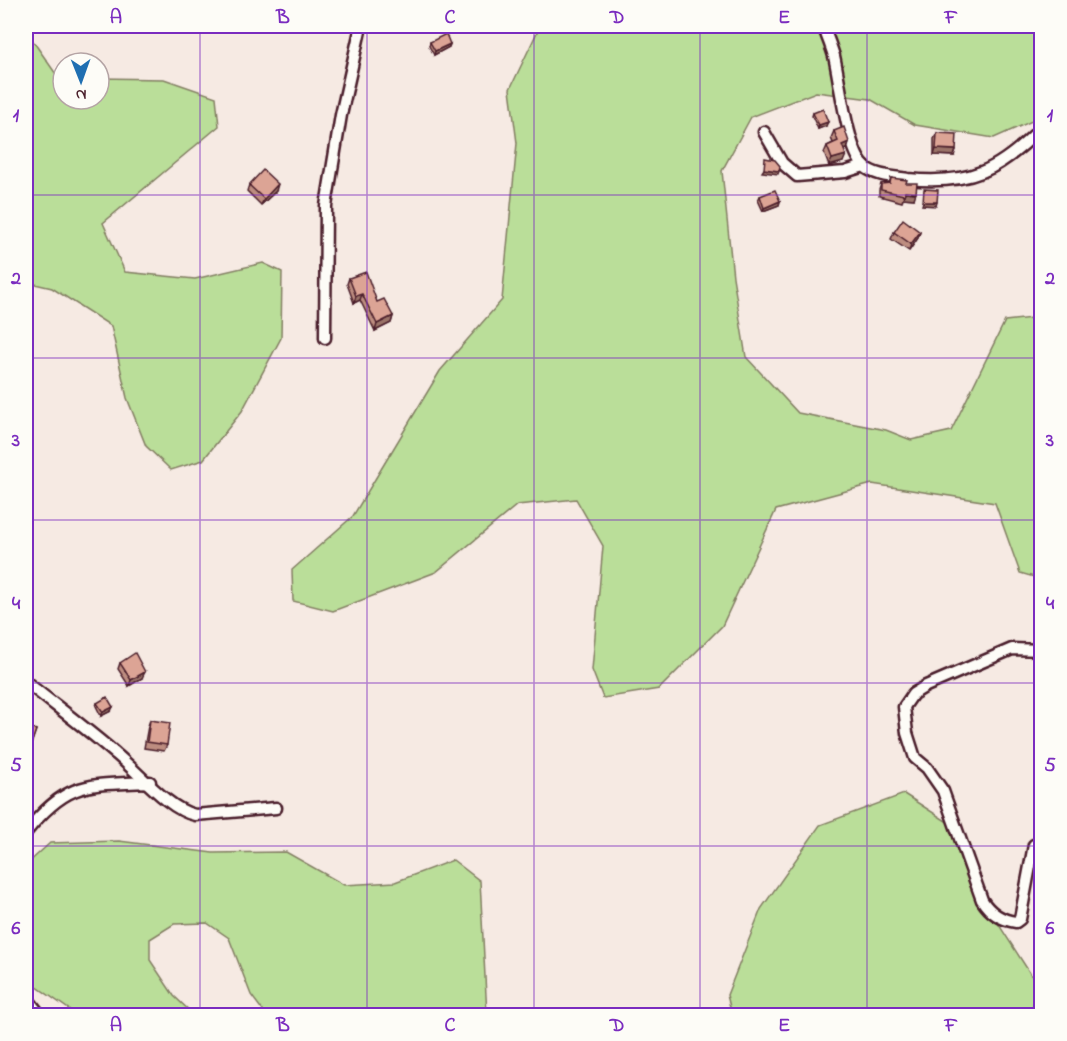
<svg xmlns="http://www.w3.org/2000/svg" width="1067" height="1041" viewBox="0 0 1067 1041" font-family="'Indie Flower',sans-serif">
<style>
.green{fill:#bade99;stroke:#827e62;stroke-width:1.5}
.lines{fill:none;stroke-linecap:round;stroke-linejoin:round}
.street-casing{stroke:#4a1f2b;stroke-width:15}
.street{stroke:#fdfcf7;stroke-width:10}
.wall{fill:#bd8d80;stroke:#4a1f2b;stroke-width:1.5}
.shaded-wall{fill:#9a7368;stroke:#4a1f2b;stroke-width:1.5}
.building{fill:#dca495;stroke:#4a1f2b;stroke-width:1.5}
.grid{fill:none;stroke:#7b2cbf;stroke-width:1.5;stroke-opacity:0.55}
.neatline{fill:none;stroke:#7b2cbf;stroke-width:2}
.grid-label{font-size:20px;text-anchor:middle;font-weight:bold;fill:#7b2cbf}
</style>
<rect width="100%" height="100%" fill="#f6eae3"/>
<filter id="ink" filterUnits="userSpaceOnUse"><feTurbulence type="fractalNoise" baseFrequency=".0167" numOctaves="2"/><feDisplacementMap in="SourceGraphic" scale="12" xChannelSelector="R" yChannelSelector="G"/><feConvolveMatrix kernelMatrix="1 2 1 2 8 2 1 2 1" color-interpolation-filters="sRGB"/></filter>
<g filter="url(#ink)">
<!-- green -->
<g class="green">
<path d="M540,26H1041V117L994,138L915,125L870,99L816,92L751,117L722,171L733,277L746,357L798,413L886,430L911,440L951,431L1005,321L1041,317V579L1020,573L995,503L872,484L776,510L722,626L659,689L603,698L592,670L603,546L576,499L517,505L436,572L333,611L293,601L292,570L353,516L440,371L502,300L517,143L510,89Z"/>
<path d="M26,31L58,77H63V99H99V78L164,79L216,97L219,126L103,223L125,272L195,279L263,263L282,272L281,338L242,411L203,460L171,470L146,446L127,398L111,326L52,288L26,282Z"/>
<path d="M904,794L957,828L999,925L1037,984L1031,1016L732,1015L727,995L761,909L820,825Z"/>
<path d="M119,841L213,853L286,852L344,885L395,882L453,860L480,881L487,1015H266L251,995L229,938L207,923L174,924L150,939V960L174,996L194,1015H77L26,979V865L50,843Z"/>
</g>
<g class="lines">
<defs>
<g id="street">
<path d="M823,26C827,36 831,46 834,56C840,81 847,149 864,166C874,176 895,177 908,179C970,185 999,171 1042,127"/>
<path d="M764,132L782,163L797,176L845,172L864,166"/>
<path d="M325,338L326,206L341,115L361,26"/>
<path d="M26,682C56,706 87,729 116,754C138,772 169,810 195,815L276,808"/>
<path d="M26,832C68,780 87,785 150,782"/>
<path d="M1034,845L1020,919L1016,922C1001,920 990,913 982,900L943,791L927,768L915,758L907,733L904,707L913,694L926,686L1012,649L1042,650"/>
<path d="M26,997L41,1016"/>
</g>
</defs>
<!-- street casing -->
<use href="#street" class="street-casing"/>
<!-- street -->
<use href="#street" class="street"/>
</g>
<!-- wall -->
<g class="wall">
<path d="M430,42L450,44L449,47L434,55L429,46Z"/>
<path d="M813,113L826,126L818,129L812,116Z"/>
<path d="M834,131L849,142L847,149L844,150L843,162L829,166L824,153L827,146L833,143L831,138Z"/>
<path d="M937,133L954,156L934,155V139Z"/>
<path d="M891,178L906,183L914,199L903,198L902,202L879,196V190L881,184L889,183Z"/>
<path d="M249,185L276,191L261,205L247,191Z"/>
<path d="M760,196L780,201L779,205L763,211L758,200Z"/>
<path d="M894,232H920L918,238L909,251L891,239Z"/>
<path d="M349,278L393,316L391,323L375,331L360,300L354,303L347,284Z"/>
<path d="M120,663L142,678L129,686L118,669Z"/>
<path d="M97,703L111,711L101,716L96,706Z"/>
<path d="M150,720L167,745L164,751L144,748L148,726Z"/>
<path d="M26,726L36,730L29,750L26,749Z"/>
</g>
<!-- shaded-wall -->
<g class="shaded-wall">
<path d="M450,44L449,47L434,55L435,51Z"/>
<path d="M828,122L826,126L818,129L819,125Z"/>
<path d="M849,142L847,149L839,152L842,145Z"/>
<path d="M936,149L956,150L954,156L934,155Z"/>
<path d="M846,155L843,162L829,166L832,159Z"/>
<path d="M764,169L779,171L778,174L762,172Z"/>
<path d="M278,184L276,191L261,205L264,199Z"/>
<path d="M905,192L916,193L914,199L903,198Z"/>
<path d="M780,201L779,205L763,211L764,208Z"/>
<path d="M923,202H937L936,206L922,205Z"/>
<path d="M920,232L918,238L909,251L911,244Z"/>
<path d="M362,294L360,300L354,303L356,296Z"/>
<path d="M393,316L391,323L375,331L377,324Z"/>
<path d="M145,672L142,678L129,686L131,680Z"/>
<path d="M113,707L111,711L101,716L103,712Z"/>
</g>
<!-- building -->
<g class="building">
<path d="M446,34L450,44L435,51L430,42Z"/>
<path d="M823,109L828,122L819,125L813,113Z"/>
<path d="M844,127L849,142L842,145L846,155L832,159L827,146L838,141L834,131Z"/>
<path d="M937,133L957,134L956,150L936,149Z"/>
<path d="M765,158L775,160L780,166L779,171L764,169Z"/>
<path d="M263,170L278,184L264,199L249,185Z"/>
<path d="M891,178L907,180L906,183H917L916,193L905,192L904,195L881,190V184L890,183Z"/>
<path d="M924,189L938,190L937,202H923Z"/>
<path d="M775,190L780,201L764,208L760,196Z"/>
<path d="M903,219L920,232L911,244L894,232Z"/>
<path d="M366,272L377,302L384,299L393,316L377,324L362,294L356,296L349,278Z"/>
<path d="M135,653L145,672L131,680L120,663Z"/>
<path d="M107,697L113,707L103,712L97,703Z"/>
<path d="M150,720L170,723L167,745L147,742Z"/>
<path d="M26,726L36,730L31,744L26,742Z"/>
</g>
</g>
<!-- grid -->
<path class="grid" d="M200,26V1016M367,26V1016M534,26V1016M700,26V1016M867,26V1016M26,195H1042M26,358H1042M26,520H1042M26,683H1042M26,846H1042"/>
<!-- margin -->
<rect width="1067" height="1041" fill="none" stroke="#fdfcf7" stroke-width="66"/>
<!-- north arrow -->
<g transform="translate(81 81) rotate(179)"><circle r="28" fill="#fdfcf7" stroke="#b5a4a5" stroke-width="1.5"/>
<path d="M0-4.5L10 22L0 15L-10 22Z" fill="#1f6fb2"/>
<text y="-9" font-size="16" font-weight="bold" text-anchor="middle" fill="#4a1f2b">N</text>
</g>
<rect x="33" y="33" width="1001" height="975" class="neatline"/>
<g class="grid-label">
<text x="116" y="23">A</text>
<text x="283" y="23">B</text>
<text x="450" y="23">C</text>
<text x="617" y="23">D</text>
<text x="784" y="23">E</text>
<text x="951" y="23">F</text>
<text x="16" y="121">1</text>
<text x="1050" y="121">1</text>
<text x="16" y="284">2</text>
<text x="1050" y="284">2</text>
<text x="16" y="446">3</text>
<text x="1050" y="446">3</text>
<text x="16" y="609">4</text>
<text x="1050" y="609">4</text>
<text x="16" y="771">5</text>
<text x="1050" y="771">5</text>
<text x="16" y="934">6</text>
<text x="1050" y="934">6</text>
<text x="116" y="1031">A</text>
<text x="283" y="1031">B</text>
<text x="450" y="1031">C</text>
<text x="617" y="1031">D</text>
<text x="784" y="1031">E</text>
<text x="951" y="1031">F</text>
</g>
</svg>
